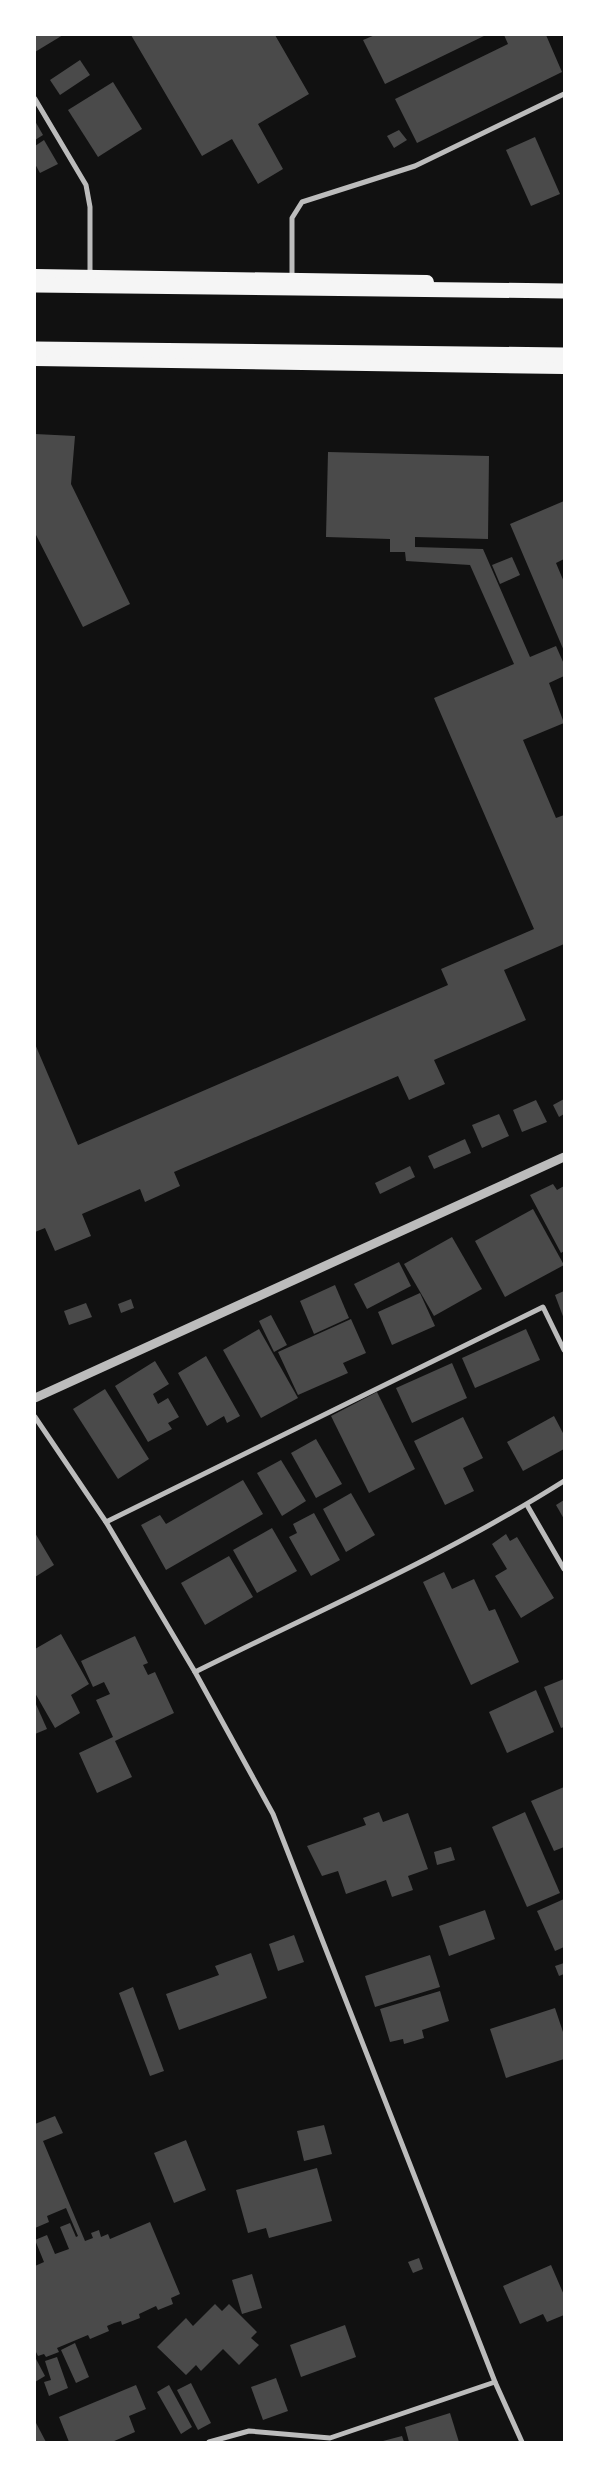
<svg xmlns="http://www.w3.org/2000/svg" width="599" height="2477" viewBox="0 0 599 2477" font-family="Overpass,sans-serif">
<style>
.building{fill:#4a4a4a}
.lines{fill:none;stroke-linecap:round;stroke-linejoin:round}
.minor{stroke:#bcbcbc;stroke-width:5}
.tertiary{stroke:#bcbcbc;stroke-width:9}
.trunk{stroke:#f5f5f5;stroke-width:14}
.motorway{stroke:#f5f5f5;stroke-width:15}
</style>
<rect width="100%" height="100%" fill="#111"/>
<!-- building -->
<g class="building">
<path d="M35,35H63L35,52Z"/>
<path d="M131,35H275L309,94L258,124L283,169L258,184L232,139L202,156Z"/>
<path d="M375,35H486L385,84L363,40Z"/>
<path d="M504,35H546L562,72L417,143L395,99L508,44Z"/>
<path d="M80,60L90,75L60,95L50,80Z"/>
<path d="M113,82L142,129L98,157L68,110Z"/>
<path d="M35,121L43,135L35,140Z"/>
<path d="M399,130L407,140L394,148L387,136Z"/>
<path d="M535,137L560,194L531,206L506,150Z"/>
<path d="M44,140L58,164L40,173L35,164V146Z"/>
<path d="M35,434L75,436L71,484L130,604L83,627L35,533Z"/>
<path d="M328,452L489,456L488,539L415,537V547L483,549L530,657L556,646L564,664V676L549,683L564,723L523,740L556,818L564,815V944L504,970L526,1020L434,1060L445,1084L409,1100L398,1076L174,1172L180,1186L145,1202L140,1189L82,1214L91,1236L55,1251L45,1228L35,1232V1044L78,1145L448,985L441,969L534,929L434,698L514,664L470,565L406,561L405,552H390V539L326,537Z"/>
<path d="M564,501V559L556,563L564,582V651L510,524Z"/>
<path d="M512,557L520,575L500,584L492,565Z"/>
<path d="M564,1099V1114L559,1117L553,1105Z"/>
<path d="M536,1100L547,1122L522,1132L513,1110Z"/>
<path d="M499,1114L509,1136L482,1148L472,1125Z"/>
<path d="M465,1139L471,1153L434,1169L428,1156Z"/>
<path d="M410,1166L415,1177L380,1194L375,1183Z"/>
<path d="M553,1184L557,1190L564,1186V1251L561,1253L530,1195Z"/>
<path d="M533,1209L564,1265L505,1297L475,1241Z"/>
<path d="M452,1237L482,1289L434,1316L404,1264Z"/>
<path d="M399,1262L411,1286L367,1309L354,1284Z"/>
<path d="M335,1285L349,1318L314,1334L300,1301Z"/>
<path d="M564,1291V1319L555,1295Z"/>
<path d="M420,1293L435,1326L392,1345L378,1312Z"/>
<path d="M131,1299L134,1308L121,1313L118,1304Z"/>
<path d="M86,1303L92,1317L69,1325L64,1311Z"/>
<path d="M271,1315L287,1345L274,1352L259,1321Z"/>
<path d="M351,1319L366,1353L343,1363L348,1373L298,1395L278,1352Z"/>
<path d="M259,1329L298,1398L261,1418L223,1350Z"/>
<path d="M526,1329L540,1360L475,1388L462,1358Z"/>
<path d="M206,1356L240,1416L227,1423L224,1416L207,1426L178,1373Z"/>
<path d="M155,1361L169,1384L153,1394L158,1404L168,1398L179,1417L168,1423L172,1429L148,1442L115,1386Z"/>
<path d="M452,1363L467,1398L412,1423L396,1388Z"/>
<path d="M105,1389L149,1459L118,1479L73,1409Z"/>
<path d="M377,1392L415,1469L369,1493L331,1416Z"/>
<path d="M554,1416L564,1435V1449L523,1471L507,1442Z"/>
<path d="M463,1417L483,1458L463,1468L474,1491L445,1505L414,1441Z"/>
<path d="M316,1439L342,1484L316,1498L291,1453Z"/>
<path d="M281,1460L306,1501L282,1516L257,1473Z"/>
<path d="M243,1480L263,1514L166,1570L141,1525L160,1515L166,1524Z"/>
<path d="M351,1493L375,1535L346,1552L323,1509Z"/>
<path d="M564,1500V1519L556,1505Z"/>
<path d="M314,1513L340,1560L311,1576L289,1537L297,1533L293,1524Z"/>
<path d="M272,1528L297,1571L257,1593L233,1550Z"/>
<path d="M35,1533L54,1565L35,1577Z"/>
<path d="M506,1534L510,1541L517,1537L554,1598L521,1618L495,1576L507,1569L492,1544Z"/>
<path d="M229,1556L253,1597L205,1625L181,1583Z"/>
<path d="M444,1572L452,1589L474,1579L489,1611L495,1609L519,1662L471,1685L423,1582Z"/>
<path d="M61,1634L89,1684L71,1695L80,1713L55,1728L35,1693V1649Z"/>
<path d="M135,1636L148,1663L143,1665L148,1675L155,1672L174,1713L115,1741L132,1777L97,1793L79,1753L113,1737L96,1700L110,1694L104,1682L93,1687L81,1661Z"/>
<path d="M564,1679V1727L561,1728L544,1687Z"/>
<path d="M536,1690L554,1732L507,1753L489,1712Z"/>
<path d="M35,1702L47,1729L35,1734Z"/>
<path d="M564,1787V1847L554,1851L531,1801Z"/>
<path d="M379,1812L383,1822L408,1813L428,1869L408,1876L413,1890L392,1897L386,1880L346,1894L338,1871L322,1876L307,1846L366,1825L363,1818Z"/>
<path d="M525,1812L560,1893L527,1907L492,1827Z"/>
<path d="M451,1847L455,1860L437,1865L434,1852Z"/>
<path d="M564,1899V1947L555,1951L537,1911Z"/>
<path d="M485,1910L495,1939L449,1956L439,1926Z"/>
<path d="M294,1935L304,1962L278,1971L269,1944Z"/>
<path d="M251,1953L267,1998L179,2030L166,1994L219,1975L215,1966Z"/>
<path d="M430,1955L440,1987L375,2007L365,1976Z"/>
<path d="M564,1963V1974L559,1976L555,1966Z"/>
<path d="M133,1987L164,2071L150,2076L119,1993Z"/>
<path d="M440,1991L449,2021L422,2030L424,2038L404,2044L403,2039L390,2042L380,2009Z"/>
<path d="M555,2008L564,2035V2059L506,2078L490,2029Z"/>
<path d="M55,2116L63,2133L43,2141L85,2241L93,2238L91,2233L99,2230L101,2237L108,2234L110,2239L150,2222L180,2294L171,2298L173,2304L158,2310L156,2306L139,2314L140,2318L122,2325L121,2321L114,2323L107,2326L109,2331L90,2339L88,2335L57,2348L59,2352L46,2357L44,2354L38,2356L35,2350V2266L44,2262L35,2240L47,2235L55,2254L69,2249L60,2227L70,2223L76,2237L78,2236L66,2208L47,2216L49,2222L35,2228V2124Z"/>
<path d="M324,2125L332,2154L304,2161L297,2131Z"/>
<path d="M186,2140L206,2190L174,2203L154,2153Z"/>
<path d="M317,2168L332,2221L269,2238L266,2228L248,2233L236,2190Z"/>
<path d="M419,2258L423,2269L413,2273L408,2262Z"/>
<path d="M551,2265L564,2295V2315L547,2322L543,2314L520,2324L503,2286Z"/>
<path d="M252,2274L262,2308L242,2314L232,2280Z"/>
<path d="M215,2304L222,2311L229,2304L257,2332L251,2338L259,2345L239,2365L223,2349L201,2371L196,2365L186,2375L157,2347L186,2318L193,2326Z"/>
<path d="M345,2325L356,2357L301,2377L290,2345Z"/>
<path d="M75,2343L89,2377L76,2383L61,2350Z"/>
<path d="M35,2357L45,2376L35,2382Z"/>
<path d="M57,2357L68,2388L49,2396L44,2382L51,2380L45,2361Z"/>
<path d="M276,2378L288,2411L263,2420L251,2387Z"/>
<path d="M191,2383L211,2423L198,2430L177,2390Z"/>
<path d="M136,2385L146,2409L129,2416L135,2432L112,2442H69L59,2417Z"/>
<path d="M169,2385L192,2427L181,2434L157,2392Z"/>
<path d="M450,2413L459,2442H409L405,2427Z"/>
<path d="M35,2421L46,2442H35Z"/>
<path d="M402,2436L404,2442H383V2441Z"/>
</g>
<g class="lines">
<!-- minor -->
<g class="minor">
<path d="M35,99L86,185L90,207V276"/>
<path d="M292,279V218L302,202L415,166L564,94"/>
<path d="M35,1417L106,1522L195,1672L273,1814L495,2382L522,2442"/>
<path d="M527,1505L564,1569"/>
<path d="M106,1522L543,1307L564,1350"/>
<path d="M195,1672C318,1611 447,1555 564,1481"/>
<path d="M209,2442L249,2431L330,2438L495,2382"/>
</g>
<!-- tertiary -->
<path class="tertiary" d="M35,1398L564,1157"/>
<!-- trunk -->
<g class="trunk">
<path d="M35,276L427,282"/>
<path d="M35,359L564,367"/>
</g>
<!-- motorway -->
<g class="motorway">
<path d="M35,285L564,291"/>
<path d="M35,349L564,355"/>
</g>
</g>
<!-- border -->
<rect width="599" height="2477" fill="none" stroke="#ffffff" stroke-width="72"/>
</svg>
